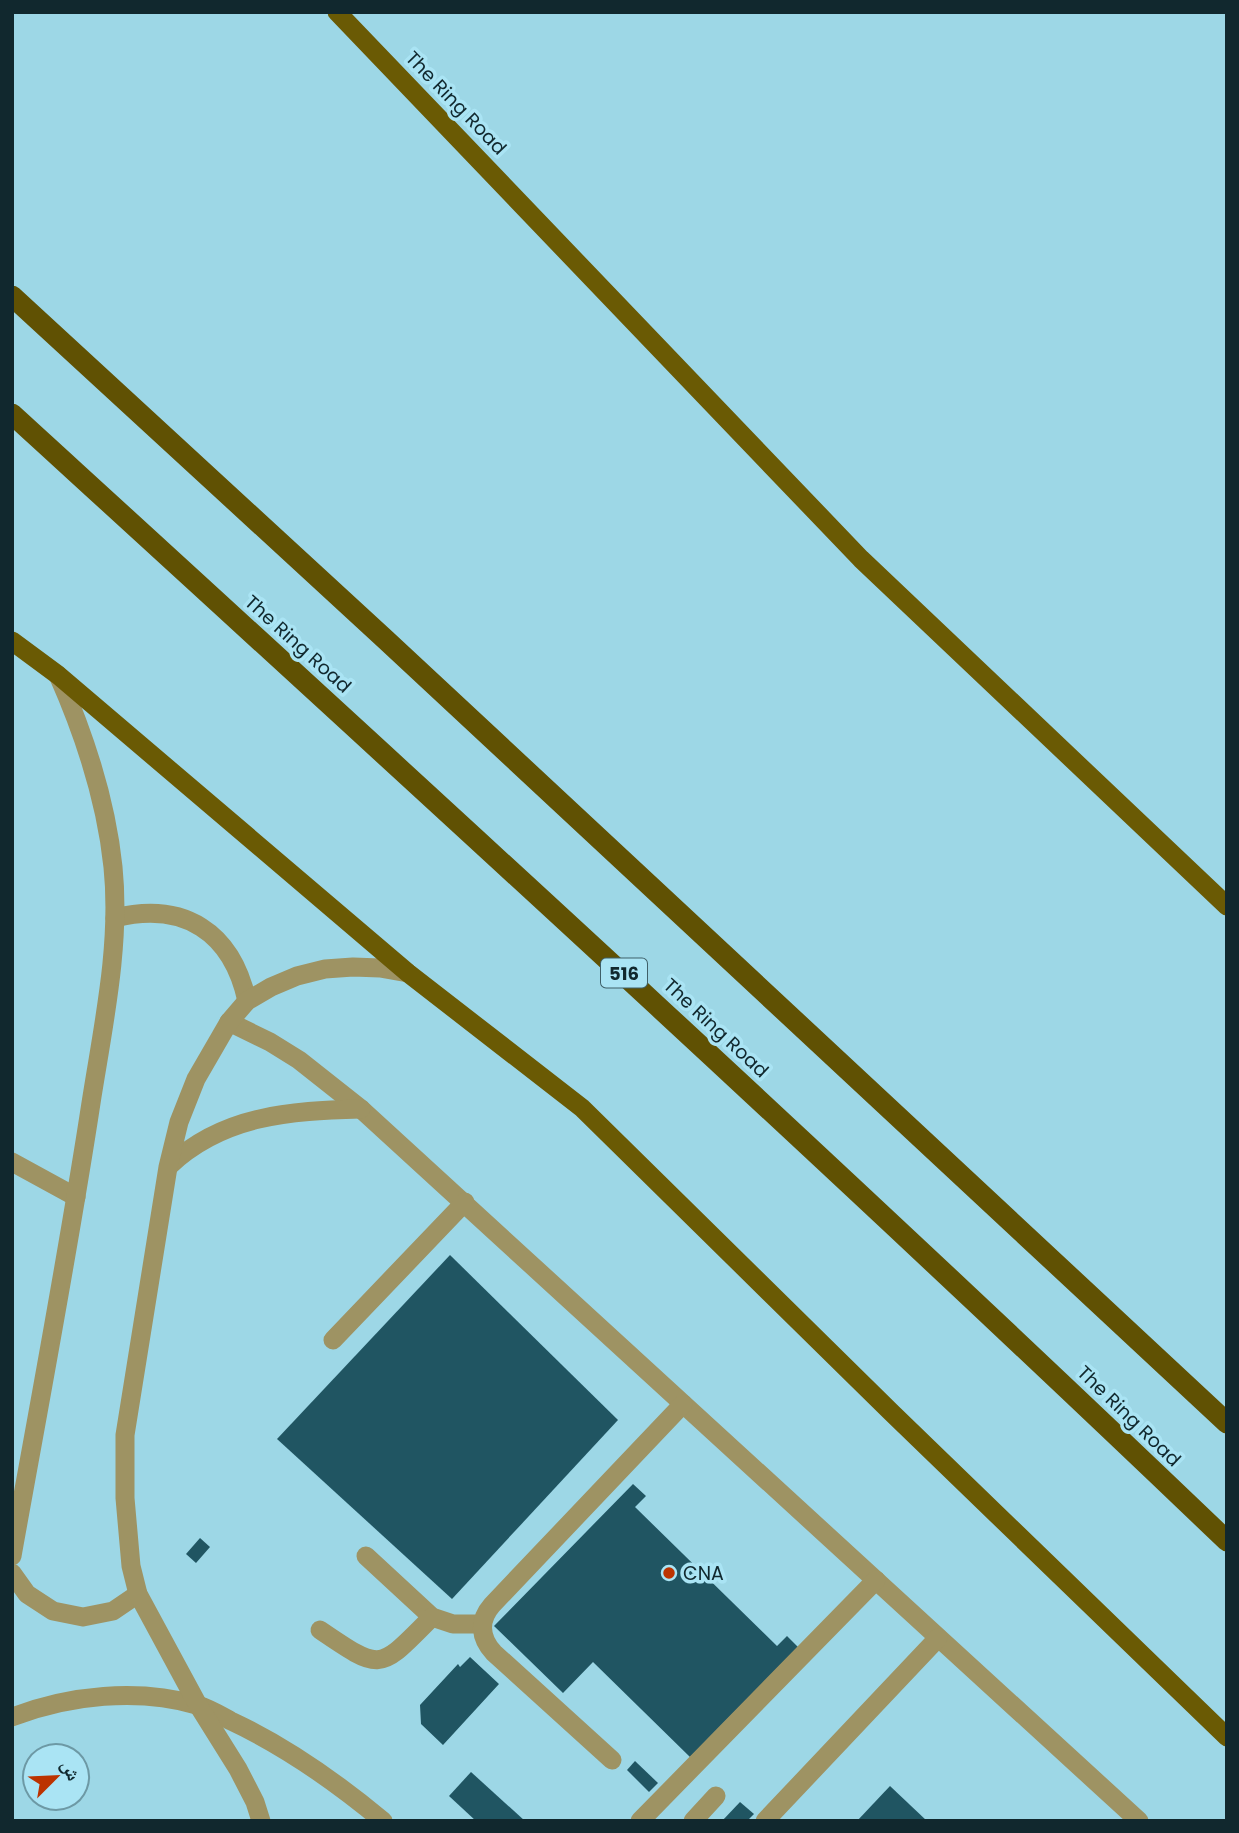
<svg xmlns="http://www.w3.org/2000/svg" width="1239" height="1833" viewBox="0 0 1239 1833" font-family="Poppins,'Noto Naskh Arabic',sans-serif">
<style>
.building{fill:#205562}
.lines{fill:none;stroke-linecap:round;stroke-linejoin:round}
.service{stroke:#9e9363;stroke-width:19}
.tertiary{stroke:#9e9363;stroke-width:19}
.trunk{stroke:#6a5a04;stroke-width:19}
.motorway{stroke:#605103;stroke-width:21}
.poi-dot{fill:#bc3300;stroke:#aae4f4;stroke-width:2.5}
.labels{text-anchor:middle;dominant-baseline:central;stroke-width:7;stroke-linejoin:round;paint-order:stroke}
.shield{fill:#aae4f4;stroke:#3f6069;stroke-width:2}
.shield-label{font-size:18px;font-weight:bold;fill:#11282e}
.street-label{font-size:19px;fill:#11282e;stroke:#aae4f4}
.poi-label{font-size:19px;fill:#11282e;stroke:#aae4f4;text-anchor:start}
</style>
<rect width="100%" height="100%" fill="#9dd7e6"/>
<!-- building -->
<g class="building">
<path d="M450,1255L618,1420L452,1599L277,1439Z"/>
<path d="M633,1484L646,1496L635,1507L777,1646L787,1636L798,1647L690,1757L593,1662L563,1693L494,1626Z"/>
<path d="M200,1538L210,1547L196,1563L186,1554Z"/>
<path d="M470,1657L499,1684L443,1745L421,1724L420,1705L458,1664L460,1667Z"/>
<path d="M635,1761L658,1783L649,1792L627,1770Z"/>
<path d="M471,1772L525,1821H476L449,1796Z"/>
<path d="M890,1786L927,1821H857Z"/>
<path d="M740,1802L754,1814L747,1821H722Z"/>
</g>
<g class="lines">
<!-- service -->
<g class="service">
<path d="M229,1022L270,1042L299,1060L361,1109L1139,1821"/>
<path d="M12,1162L76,1197"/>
<path d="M333,1340L465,1202"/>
<path d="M366,1556L432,1617L453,1624H482"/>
<path d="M320,1630C383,1673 379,1670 432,1617"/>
<path d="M612,1760L494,1653C480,1638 478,1621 492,1605L683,1404"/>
<path d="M640,1821L876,1580"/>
<path d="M693,1821L716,1796"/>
<path d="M765,1821L938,1638"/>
</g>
<!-- tertiary -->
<g class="tertiary">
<path d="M115,918C184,901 232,932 247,1001"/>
<path d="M169,1166C223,1115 290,1111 361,1109"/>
<path d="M12,1556C39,1405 68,1254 91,1103C103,1026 121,945 113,867C106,799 85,736 58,675"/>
<path d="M12,1573L27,1594L53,1611L83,1617L113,1611L138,1594"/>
<path d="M12,1717C69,1695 138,1688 197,1705C208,1708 220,1715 231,1721C287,1747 336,1782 383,1821"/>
<path d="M261,1821L255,1802L238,1769L198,1705L138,1594L131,1566L125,1498V1435L168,1167L179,1122L196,1079L229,1022L247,1001L271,987L297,976L325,969L353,967L380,968L408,973"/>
</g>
<!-- trunk -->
<g class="trunk">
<path d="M337,12L861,559L1227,906"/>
<path d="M12,641L58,675L408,973L582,1108L892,1413L1227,1737"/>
</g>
<!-- motorway -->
<g class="motorway">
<path d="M12,296L386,640L1227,1423"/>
<path d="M12,414C420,787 828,1159 1227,1541"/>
</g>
</g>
<!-- markers -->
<circle class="poi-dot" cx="669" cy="1573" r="7"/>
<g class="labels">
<!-- shield labels -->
<rect class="shield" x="601" y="958.5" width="46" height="29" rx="5"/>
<g class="shield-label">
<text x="624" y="973">516</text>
</g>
<!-- street labels -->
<g class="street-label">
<text transform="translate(456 103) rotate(46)">The Ring Road</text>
<text transform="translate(298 644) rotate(42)">The Ring Road</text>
<text transform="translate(716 1028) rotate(43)">The Ring Road</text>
<text transform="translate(1129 1416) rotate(44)">The Ring Road</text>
</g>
<!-- poi labels -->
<g class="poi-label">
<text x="683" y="1573">CNA</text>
</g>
</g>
<!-- border -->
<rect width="1239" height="1833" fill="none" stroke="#11282e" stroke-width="28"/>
<!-- north arrow -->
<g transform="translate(56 1777) rotate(66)"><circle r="33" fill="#aae4f4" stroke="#6d99a5" stroke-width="2"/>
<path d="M0-5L12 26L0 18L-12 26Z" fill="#bc3300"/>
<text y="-10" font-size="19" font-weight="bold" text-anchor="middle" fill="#11282e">ش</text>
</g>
</svg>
